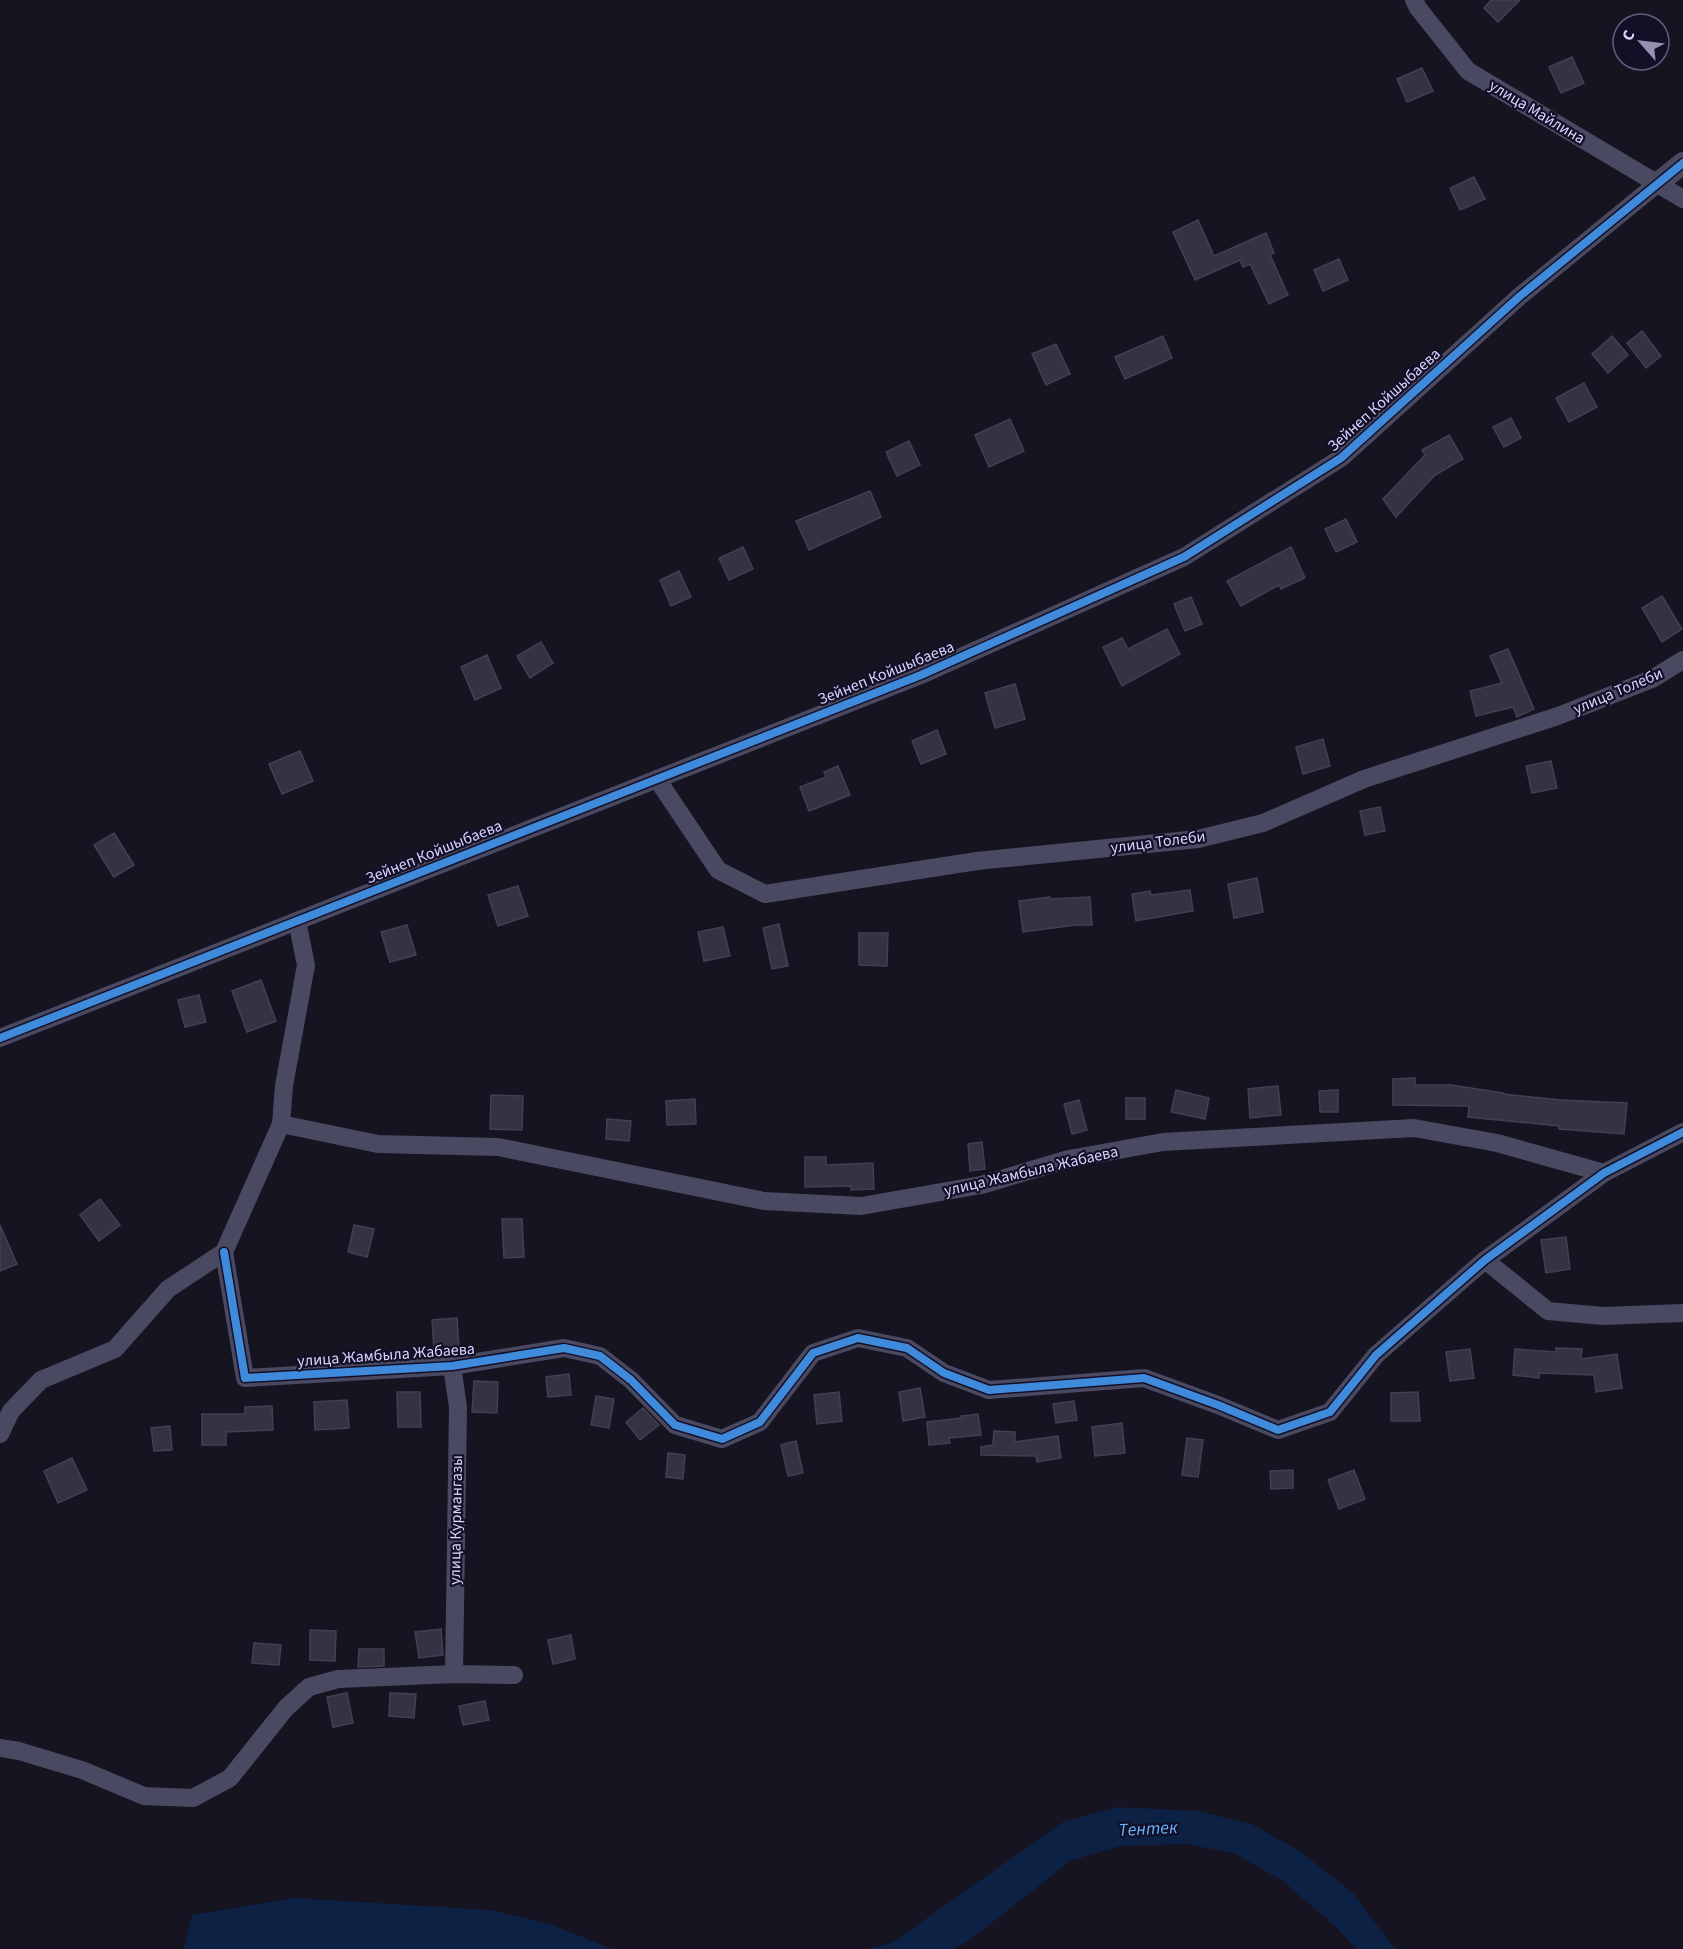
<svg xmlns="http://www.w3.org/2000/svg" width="1683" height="1949" viewBox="0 0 1683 1949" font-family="'Source Sans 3',sans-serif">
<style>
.water{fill:#0d2144}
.building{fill:#343243;stroke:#433f54;stroke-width:1.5}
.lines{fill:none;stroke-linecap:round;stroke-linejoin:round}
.minor{stroke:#4a4962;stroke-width:18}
.tertiary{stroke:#4a4962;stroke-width:22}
.cycleway-casing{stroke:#130f26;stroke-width:11}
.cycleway{stroke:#408adc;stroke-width:8}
.labels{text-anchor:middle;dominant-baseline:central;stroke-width:4.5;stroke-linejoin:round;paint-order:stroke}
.street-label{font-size:16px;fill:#d9d4ff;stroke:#130f26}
.water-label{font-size:18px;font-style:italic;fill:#62b6ff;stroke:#130f26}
</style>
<rect width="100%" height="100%" fill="#161421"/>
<!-- water -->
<g class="water">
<path d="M1117,1807L1198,1811L1251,1824L1300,1851L1352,1892L1395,1949H1357L1334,1925L1283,1881L1234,1853L1185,1844L1120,1846L1070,1861L970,1940L952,1949H869L893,1942L1063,1822Z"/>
<path d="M293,1898L490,1910L550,1924L612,1949H184L192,1915Z"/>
</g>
<!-- building -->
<g class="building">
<path d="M1491,0H1520L1498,22L1484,8Z"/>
<path d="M1572,57L1584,83L1561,93L1549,67Z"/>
<path d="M1422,68L1433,91L1407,102L1397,79Z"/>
<path d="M1474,177L1485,199L1460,210L1450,188Z"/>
<path d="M1198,220L1214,256L1266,233L1274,253L1270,255L1288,295L1269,304L1250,264L1243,267L1240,260L1195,280L1173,232Z"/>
<path d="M1339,259L1348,280L1323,291L1314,270Z"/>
<path d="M1642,331L1661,356L1646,368L1627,343Z"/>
<path d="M1163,336L1172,358L1125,379L1115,357Z"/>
<path d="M1612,336L1628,355L1608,373L1592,354Z"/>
<path d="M1056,344L1070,374L1046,385L1032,354Z"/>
<path d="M1584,383L1597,407L1569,422L1556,398Z"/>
<path d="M1511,418L1521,438L1504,447L1493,427Z"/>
<path d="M1010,419L1024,451L989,467L975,435Z"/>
<path d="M1449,435L1463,459L1435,475L1396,517L1383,499L1425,455L1422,450Z"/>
<path d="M909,441L920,465L897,476L886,452Z"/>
<path d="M870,491L881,517L809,550L796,521Z"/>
<path d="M1346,519L1357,542L1336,552L1325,529Z"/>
<path d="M743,547L753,569L729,580L719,558Z"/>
<path d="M1291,547L1305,578L1281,589L1279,585L1241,606L1227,581Z"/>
<path d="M679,571L691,597L671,606L660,580Z"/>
<path d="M1662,596L1682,629L1662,642L1642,608Z"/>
<path d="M1191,597L1202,624L1185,631L1174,604Z"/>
<path d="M1167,629L1180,654L1122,686L1103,647L1122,638L1128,649Z"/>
<path d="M541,642L553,663L530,678L517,656Z"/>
<path d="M1508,649L1534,709L1517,717L1513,707L1476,716L1470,691L1502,683L1490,656Z"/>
<path d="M487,655L501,688L475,700L461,667Z"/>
<path d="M1015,684L1025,719L995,728L985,693Z"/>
<path d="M937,730L946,754L921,764L912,741Z"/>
<path d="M1323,739L1330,766L1303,774L1296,747Z"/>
<path d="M300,751L313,781L282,794L269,764Z"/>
<path d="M1551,761L1557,788L1532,793L1526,766Z"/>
<path d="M838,766L850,795L809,811L800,787L826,777L824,772Z"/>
<path d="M1380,807L1385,831L1365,835L1360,811Z"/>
<path d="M114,833L134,865L114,877L94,845Z"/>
<path d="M1257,878L1263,912L1234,918L1228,884Z"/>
<path d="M518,886L528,916L498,926L488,895Z"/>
<path d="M1190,890L1193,911L1136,921L1132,894L1150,891L1151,895Z"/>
<path d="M1050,897V899L1090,897L1092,925H1076L1023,932L1019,901Z"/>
<path d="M779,924L788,966L772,969L763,928Z"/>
<path d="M407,925L416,955L390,962L381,932Z"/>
<path d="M723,927L730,956L704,961L698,932Z"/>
<path d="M859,933H888L887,966L859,965Z"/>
<path d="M261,980L276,1021L247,1032L232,991Z"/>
<path d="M199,995L206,1022L185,1027L178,1000Z"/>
<path d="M1415,1078V1085H1451L1503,1093V1094L1561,1100L1627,1103L1624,1134L1559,1129V1126L1468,1117L1469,1106L1393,1105V1079Z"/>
<path d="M1278,1086L1281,1115L1250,1118L1248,1089Z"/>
<path d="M1176,1090L1209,1098L1205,1119L1171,1112Z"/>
<path d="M1338,1090V1112H1320L1319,1091Z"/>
<path d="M491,1095L523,1096L522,1130L490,1129Z"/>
<rect x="1126" y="1098" width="19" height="21"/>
<path d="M695,1099L696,1124L667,1125L666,1101Z"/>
<path d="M1079,1100L1087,1130L1072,1134L1064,1104Z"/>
<path d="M607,1119L631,1121L629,1141L606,1139Z"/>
<path d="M982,1142L985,1169L970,1171L968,1144Z"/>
<path d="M805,1157H826V1165L873,1163L874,1189L851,1190V1186L805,1187Z"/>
<path d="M100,1199L120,1225L99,1241L80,1215Z"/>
<path d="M502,1219H522L524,1257L504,1258Z"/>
<path d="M0,1225L17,1264L0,1271Z"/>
<path d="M354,1225L374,1229L367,1257L348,1252Z"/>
<path d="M1566,1237L1570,1269L1546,1273L1541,1240Z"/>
<path d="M457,1318L459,1348L434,1350L432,1320Z"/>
<path d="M1556,1348L1582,1349L1581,1359L1617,1354L1622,1388L1596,1392L1594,1375L1539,1373V1378L1513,1375L1515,1349L1556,1352Z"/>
<path d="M1470,1349L1474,1378L1450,1381L1446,1352Z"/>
<path d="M569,1374L571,1395L548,1397L546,1377Z"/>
<path d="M474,1381L498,1382L497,1413L472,1412Z"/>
<path d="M920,1388L925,1417L903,1421L899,1392Z"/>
<path d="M397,1392H420L421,1427H398Z"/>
<path d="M839,1392L842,1421L817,1424L814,1395Z"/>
<path d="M1418,1392L1420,1421H1391V1393Z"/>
<path d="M596,1396L614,1399L609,1428L591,1425Z"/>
<path d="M347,1400L349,1428L315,1430L314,1402Z"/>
<path d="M1074,1401L1077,1420L1056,1423L1053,1404Z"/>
<path d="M272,1406L273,1430L226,1432V1445H202V1414H245V1407Z"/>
<path d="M643,1408L659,1425L640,1440L626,1422Z"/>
<path d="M978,1414L981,1435L949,1438L950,1443L929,1445L927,1422L962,1418L961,1416Z"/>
<path d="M1122,1423L1125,1453L1095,1456L1092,1427Z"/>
<path d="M170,1426L172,1450L154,1451L151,1428Z"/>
<path d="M994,1431L1015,1432V1442L1058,1436L1061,1458L1037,1462L1036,1456L981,1455V1447L993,1445Z"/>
<path d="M1187,1438L1203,1440L1198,1477L1182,1475Z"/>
<path d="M796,1441L803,1473L788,1476L781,1445Z"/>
<path d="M668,1453L685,1455L683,1479L666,1477Z"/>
<path d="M72,1458L87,1490L58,1503L44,1471Z"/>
<path d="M1293,1470V1488L1271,1489L1270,1471Z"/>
<path d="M1354,1470L1365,1499L1339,1509L1328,1480Z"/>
<path d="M441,1629L443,1655L419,1658L415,1632Z"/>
<path d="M310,1630L336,1631L335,1661L310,1660Z"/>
<path d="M571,1635L575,1659L553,1664L548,1640Z"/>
<path d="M254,1643L281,1645L279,1665L252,1663Z"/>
<path d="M359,1649H384V1666L358,1667Z"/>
<path d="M347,1693L353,1723L333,1727L327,1697Z"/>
<path d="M390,1693L416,1694L414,1718L389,1716Z"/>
<path d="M485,1701L489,1720L463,1725L459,1706Z"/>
</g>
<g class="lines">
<!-- minor -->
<g class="minor">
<path d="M1414,0L1418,8L1468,71L1683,199"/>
<path d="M657,779L718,870L765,894L977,861L1198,839L1263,823L1364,779L1558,716L1652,679L1683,660"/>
<path d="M0,1038L921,675L1184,557L1341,458L1520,296L1658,183"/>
<path d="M281,1124L378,1144L498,1147L764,1201L861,1206L981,1185L1069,1159L1163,1142L1414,1128L1497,1143L1604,1173"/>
<path d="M224,1252L245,1378L452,1366L564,1348L600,1356L631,1380L675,1425L722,1439L760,1422L813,1353L858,1338L907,1348L944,1373L989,1390L1144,1378L1218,1405L1278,1430L1330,1412L1376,1355L1485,1260L1604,1173L1683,1132"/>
<path d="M1485,1260L1548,1311L1603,1316L1683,1313"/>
<path d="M452,1366L458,1407L454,1674"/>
<path d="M0,1434L11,1411L41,1380L115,1349L168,1289L224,1252L281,1124L284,1086L306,965L297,921"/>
<path d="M0,1748L19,1751L82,1770L144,1796L193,1798L230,1778L286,1708L309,1687L338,1679L454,1674L514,1675"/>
</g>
<!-- tertiary -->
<path class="tertiary" d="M1658,183L1683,163"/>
<defs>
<g id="cycleway">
<path d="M0,1038L921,675L1184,557L1341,458L1520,296L1683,163"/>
<path d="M224,1252L245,1378L452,1366L564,1348L600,1356L631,1380L675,1425L722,1439L760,1422L813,1353L858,1338L907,1348L944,1373L989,1390L1144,1378L1218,1405L1278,1430L1330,1412L1376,1355L1485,1260L1604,1173L1683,1132"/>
</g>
</defs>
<!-- cycleway casing -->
<use href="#cycleway" class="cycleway-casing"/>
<!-- cycleway -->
<use href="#cycleway" class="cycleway"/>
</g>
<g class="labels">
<!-- street labels -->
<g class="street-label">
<text transform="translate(1537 112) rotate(31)">улица Майлина</text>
<text transform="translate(1384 400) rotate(-42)">Зейнеп Койшыбаева</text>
<text transform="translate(886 673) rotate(-22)">Зейнеп Койшыбаева</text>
<text transform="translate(1618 691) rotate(-23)">улица Толеби</text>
<text transform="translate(1158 842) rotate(-7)">улица Толеби</text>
<text transform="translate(434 852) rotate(-22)">Зейнеп Койшыбаева</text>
<text transform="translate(1031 1171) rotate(-13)">улица Жамбыла Жабаева</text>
<text transform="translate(386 1355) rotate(-4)">улица Жамбыла Жабаева</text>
<text transform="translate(456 1520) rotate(-89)">улица Курмангазы</text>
</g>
<!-- water labels -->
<g class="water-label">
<text transform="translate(1148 1829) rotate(-3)">Тентек</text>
</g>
</g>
<!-- north arrow -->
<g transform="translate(1641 42) rotate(298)"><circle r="28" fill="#130f26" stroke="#625e7d" stroke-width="1.5"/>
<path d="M0-4.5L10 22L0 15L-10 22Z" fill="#9591b1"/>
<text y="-9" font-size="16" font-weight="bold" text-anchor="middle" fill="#d9d4ff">С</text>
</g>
</svg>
